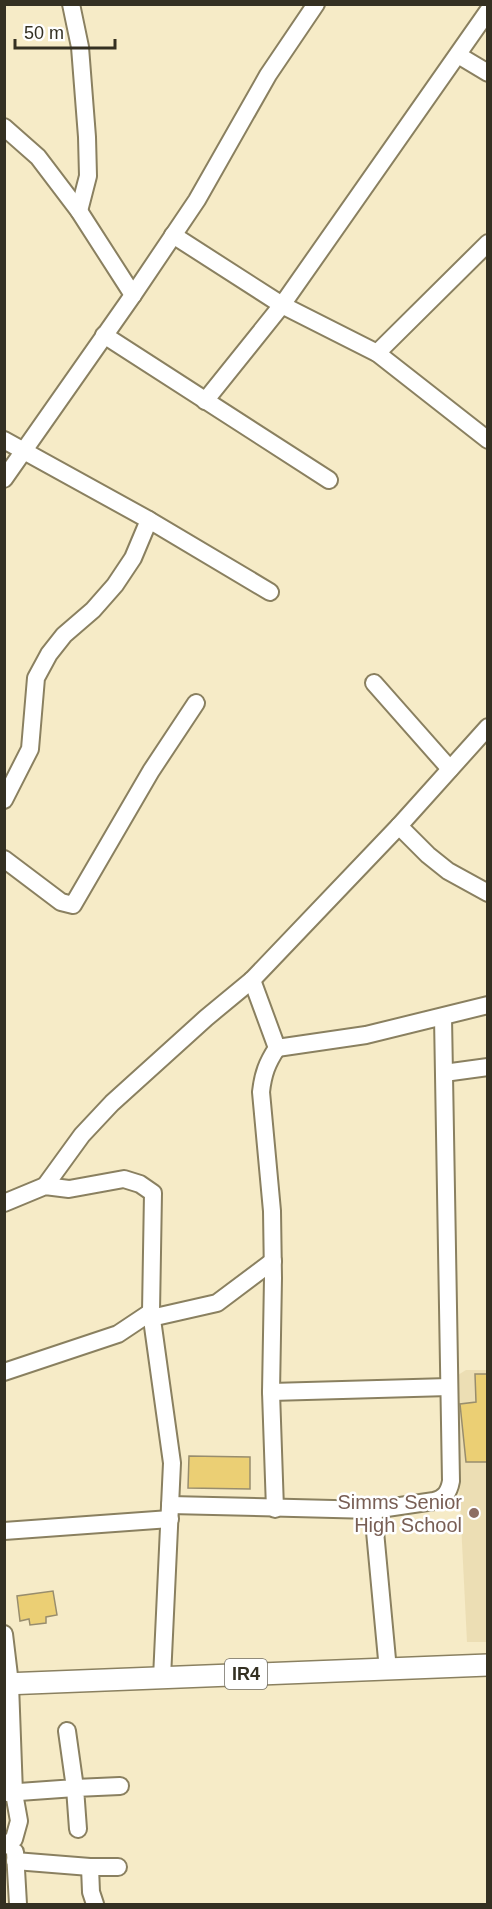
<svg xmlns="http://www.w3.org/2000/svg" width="492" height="1909" viewBox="0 0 492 1909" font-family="Helvetica,sans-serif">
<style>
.built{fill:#ecdeb4}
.building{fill:#ebcf74;stroke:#988d6d;stroke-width:1.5}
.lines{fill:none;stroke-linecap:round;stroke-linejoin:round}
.minor-casing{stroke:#8a8060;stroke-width:20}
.major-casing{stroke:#8a8060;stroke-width:24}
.minor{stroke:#fff;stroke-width:16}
.major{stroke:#fff;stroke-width:21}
.education-dot{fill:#8d6e63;stroke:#fff;stroke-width:2}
.labels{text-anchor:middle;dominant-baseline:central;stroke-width:5;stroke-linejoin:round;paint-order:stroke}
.shield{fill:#fff;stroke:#716e64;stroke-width:1.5}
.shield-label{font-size:18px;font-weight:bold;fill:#343022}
.education-label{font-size:20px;fill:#785e54;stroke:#fff;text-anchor:end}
</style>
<rect width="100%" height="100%" fill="#f6ebc7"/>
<!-- built -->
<path class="built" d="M466,1370H487V1642H467L454,1384L458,1375Z"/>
<!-- building -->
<g class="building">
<path d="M475,1374H488V1462H466L460,1404L476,1402Z"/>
<path d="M189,1456L250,1457V1489L188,1488Z"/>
<path d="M53,1591L57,1615L46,1617V1623L30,1625L29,1619L20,1621L17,1596Z"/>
</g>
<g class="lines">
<defs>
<g id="minor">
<path d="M71,4L80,47L87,137L88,176L79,211"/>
<path d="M458,55L488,73"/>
<path d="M4,127L38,157L79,211L133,295"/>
<path d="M173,235L282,305L377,353L488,440"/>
<path d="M104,335L329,480"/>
<path d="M377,353L488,243"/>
<path d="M205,401L282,305L488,11"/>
<path d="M4,440L149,520L270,592"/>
<path d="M4,479L133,295L197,200L268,75L316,4"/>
<path d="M374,683L450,769"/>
<path d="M4,800L30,749L36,678L49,654L64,635L93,610L115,585L133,558L149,520"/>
<path d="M399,826L428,855L448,871L488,893"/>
<path d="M4,859L61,902L73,905L151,771L196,703"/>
<path d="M252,980L277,1048L366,1035L488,1005"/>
<path d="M444,1073L488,1067"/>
<path d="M45,1186L82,1135L112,1103L206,1018L252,980L399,826L488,727"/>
<path d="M4,1203L45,1186L69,1189L124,1179L140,1184L153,1193L151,1312L172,1463L162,1678"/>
<path d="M151,1318L217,1303L273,1261"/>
<path d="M4,1372L118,1334L151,1312"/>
<path d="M271,1392L449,1387"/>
<path d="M170,1505L373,1510L434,1501C445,1498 449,1492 451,1481L443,1017"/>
<path d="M275,1509L271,1392L273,1278L272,1211L261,1092C263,1074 267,1063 277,1048"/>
<path d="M373,1510L388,1670"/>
<path d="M4,1531L170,1519"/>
<path d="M4,1634L10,1684L14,1793L19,1821L14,1839L4,1846"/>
<path d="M5,1793L75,1788L67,1731"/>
<path d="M78,1829L75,1788L120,1786"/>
<path d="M15,1852L18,1904"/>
<path d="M15,1861L90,1867H118"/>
<path d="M90,1867L91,1892L95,1904"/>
</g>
<path id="major" d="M4,1684L488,1665"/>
</defs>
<!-- minor casing -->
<use href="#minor" class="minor-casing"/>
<!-- major casing -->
<use href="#major" class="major-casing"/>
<!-- minor -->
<use href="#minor" class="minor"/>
<!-- major -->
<use href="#major" class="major"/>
</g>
<!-- markers -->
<circle class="education-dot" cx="474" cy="1513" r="6"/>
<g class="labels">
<!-- shield labels -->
<rect class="shield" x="225" y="1659" width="42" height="30" rx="4.5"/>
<g class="shield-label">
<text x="246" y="1674">IR4</text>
</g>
<!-- education labels -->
<g class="education-label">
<text x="462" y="1502">Simms Senior<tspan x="462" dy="23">High School</tspan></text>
</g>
</g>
<!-- border -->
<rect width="492" height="1909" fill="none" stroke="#343022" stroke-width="12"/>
<!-- scale -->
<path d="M15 39v9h100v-9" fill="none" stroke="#343022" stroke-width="3"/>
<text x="24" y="39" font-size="18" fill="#343022" stroke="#ffffff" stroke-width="4.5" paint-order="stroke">50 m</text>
</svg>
